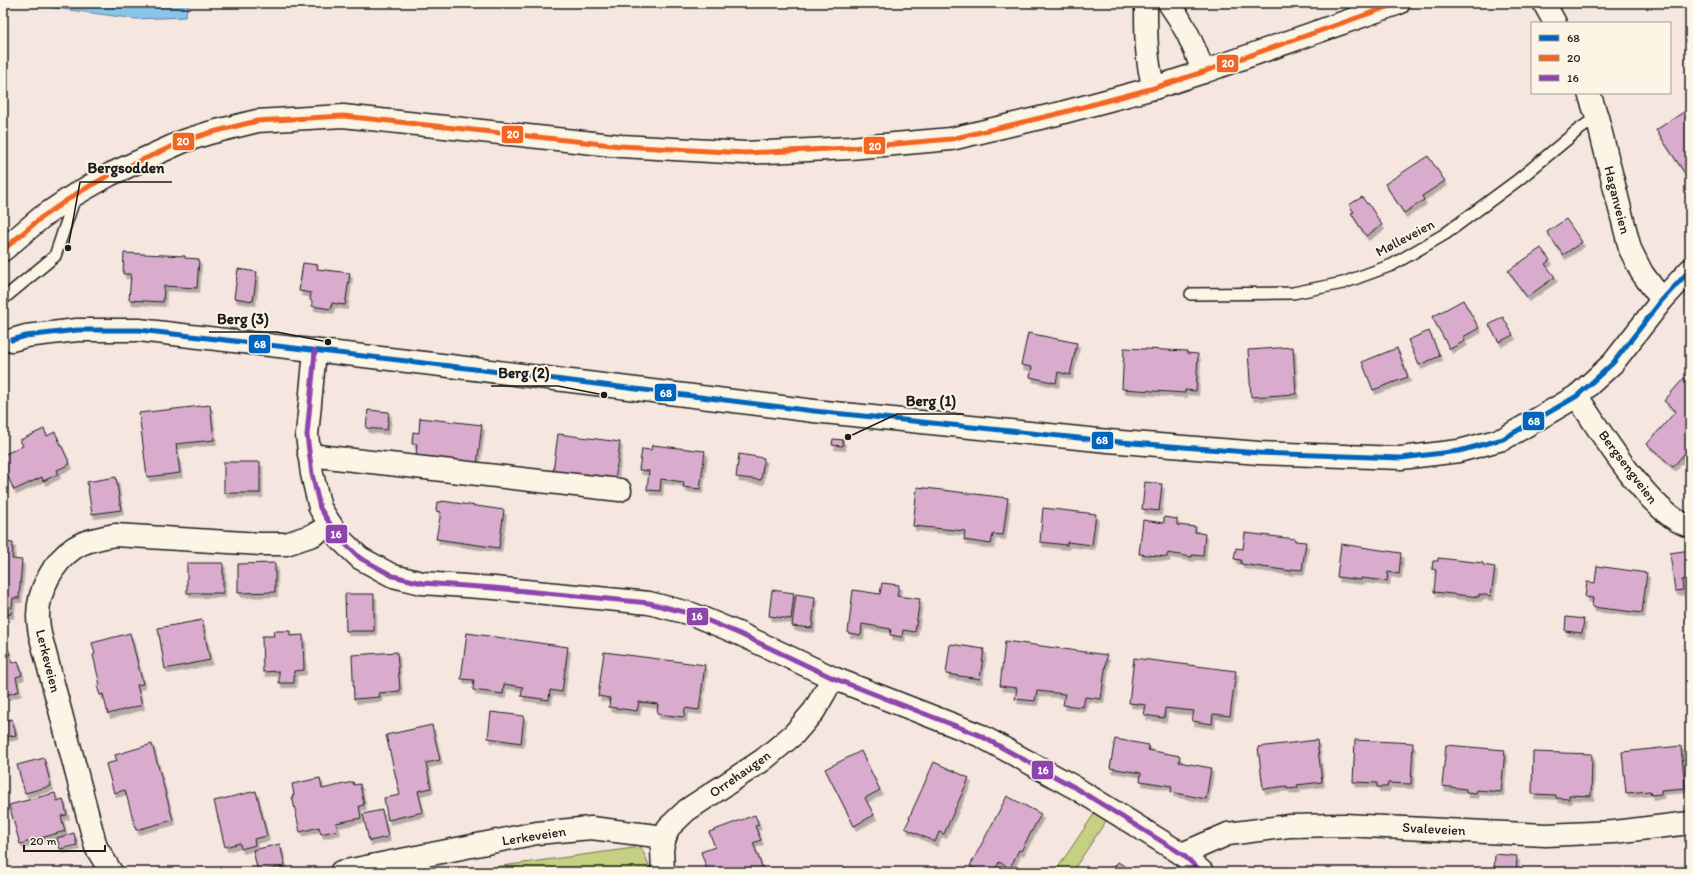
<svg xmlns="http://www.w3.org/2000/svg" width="1693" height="875" viewBox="0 0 1693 875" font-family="Itim,sans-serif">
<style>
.green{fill:#c5d083;stroke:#707650}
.water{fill:#88c6e9;stroke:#5d8297}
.building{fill:#d9acce;stroke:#1c1c1c;filter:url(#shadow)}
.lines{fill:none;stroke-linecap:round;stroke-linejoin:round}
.service-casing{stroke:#1c1c1c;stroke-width:14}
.minor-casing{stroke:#1c1c1c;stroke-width:25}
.secondary-casing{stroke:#1c1c1c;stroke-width:25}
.service{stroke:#fcf5e5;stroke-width:11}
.minor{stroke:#fcf5e5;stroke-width:22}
.secondary{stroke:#fcf5e5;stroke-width:22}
.bus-1-casing{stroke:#fcf5e5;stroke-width:8}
.bus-2-casing{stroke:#fcf5e5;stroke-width:8}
.bus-3-casing{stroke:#fcf5e5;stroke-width:8}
.bus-1{stroke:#0065bd;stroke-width:5}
.bus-2{stroke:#f26522;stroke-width:5}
.bus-3{stroke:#8e44ad;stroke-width:5}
.labels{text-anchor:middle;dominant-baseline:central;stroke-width:4;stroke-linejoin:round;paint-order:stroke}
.street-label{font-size:14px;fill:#1c1c1c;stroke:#fcf5e5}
.leader{fill:none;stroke:#1c1c1c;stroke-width:1.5}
.callout-dot{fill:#1c1c1c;stroke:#fcf5e5;stroke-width:1.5}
.callout-label{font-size:15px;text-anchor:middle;font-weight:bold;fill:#1c1c1c;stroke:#fcf5e5;stroke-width:4;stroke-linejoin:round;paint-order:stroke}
.line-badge{stroke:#fcf5e5;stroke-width:1.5}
.badge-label{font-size:11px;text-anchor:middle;font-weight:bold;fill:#fff}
</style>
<defs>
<filter id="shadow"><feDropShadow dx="2.5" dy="4.5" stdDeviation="0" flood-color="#0004"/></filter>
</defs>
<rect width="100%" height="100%" fill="#f5e6e0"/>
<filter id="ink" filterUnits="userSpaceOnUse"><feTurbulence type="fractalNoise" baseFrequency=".025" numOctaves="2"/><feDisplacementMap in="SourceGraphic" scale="8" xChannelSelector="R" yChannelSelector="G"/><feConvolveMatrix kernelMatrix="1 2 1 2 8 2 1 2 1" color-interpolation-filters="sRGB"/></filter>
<g filter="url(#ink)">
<!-- green -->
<g class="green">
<path d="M1096,811L1108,818L1072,872H1055Z"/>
<path d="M641,847L652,872H458Z"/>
</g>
<!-- water -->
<path class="water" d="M18,3H189L185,17L136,19Z"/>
<!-- building -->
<g class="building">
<path d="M1690,108V181L1656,130Z"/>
<path d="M1428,156L1445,181L1422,196L1424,200L1404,213L1385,184Z"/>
<path d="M1362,197L1367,204L1368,203L1382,225L1366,236L1351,213L1354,212L1349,205Z"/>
<path d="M1566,219L1582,242L1563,255L1547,232Z"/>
<path d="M1541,248L1550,260L1545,264L1555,277L1527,297L1508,271Z"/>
<path d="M124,253L185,256V258L199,259L197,288L164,286L163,302L129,300L131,274H123Z"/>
<path d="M303,263L318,265L317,269L350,273L345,305L332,303L331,309L312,306V301L310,300L311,293L299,291Z"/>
<path d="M238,269L257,272L253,301L234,298Z"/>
<path d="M1463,300L1479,328L1463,337L1465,341L1450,349L1432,317Z"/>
<path d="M1503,317L1513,335L1499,342L1489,325Z"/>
<path d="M1429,331L1440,356L1419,365L1408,340Z"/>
<path d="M1028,333L1077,343L1070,375L1058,372L1056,383L1030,377L1032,367L1021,365Z"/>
<path d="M1293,347L1296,394L1251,397L1248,350Z"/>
<path d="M1124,348L1187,351V353L1198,354L1196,391L1185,390V393L1122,389Z"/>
<path d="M1397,348L1408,377L1373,390L1362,362Z"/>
<path d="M1684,378L1690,384V447L1673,467L1647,444L1676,411L1664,401Z"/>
<path d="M210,405L214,440L176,444L180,473L147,477L139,413Z"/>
<path d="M368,410L389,412L387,430L366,428Z"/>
<path d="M420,418L482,425L477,464L416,456L417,444H412L413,432L419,433Z"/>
<path d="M44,429L47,436L55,432L70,464L57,470L58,474L43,481L42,477L14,490L3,466V455L23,446L20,440Z"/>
<path d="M558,434L620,442L615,480L553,472Z"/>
<path d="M833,439L843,440V446L832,445Z"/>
<path d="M652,445L705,451L700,489L683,487L684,482L661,479L660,491L647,490L649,471L639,470L642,449L651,450Z"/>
<path d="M739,454L764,458L761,480L736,477Z"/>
<rect x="224" y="462" width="36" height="31"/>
<path d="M116,477L121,510L92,514L87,482Z"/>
<path d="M1145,482L1162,484L1159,511L1142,509Z"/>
<path d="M917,487L1008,498L1003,535L993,534L991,544L964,540L965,531L913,526Z"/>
<path d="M442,501L504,510L499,548L436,539L441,512L436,511L437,502H442Z"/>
<path d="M1043,508L1096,514L1092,545L1067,542V545L1040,542Z"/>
<path d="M1164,517L1177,519V525L1196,527L1195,532L1205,534L1203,556L1192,555V557L1168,553L1167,557L1139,554L1143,520L1164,523Z"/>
<path d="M1245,533L1295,539V541L1306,542L1302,570L1291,569V571L1241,564V560L1234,559L1236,548L1243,549Z"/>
<path d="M3,542L13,543L12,559L22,560L19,598H13L11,614H3Z"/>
<path d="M1341,544L1401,553L1399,574L1388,572L1387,581L1361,578V580L1337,577Z"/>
<path d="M1690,550V579L1682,580L1683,590L1675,591L1670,553Z"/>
<path d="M1438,558L1483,563V565L1495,567L1491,596L1479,594V597L1434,592L1436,570L1432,569L1433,561H1438Z"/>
<rect x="187" y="563" width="36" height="30"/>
<path d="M275,563V592L238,593V564Z"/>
<path d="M1597,566L1647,573L1642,613L1592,607L1593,598L1585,597L1587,582L1595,583Z"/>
<path d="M882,583L899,585L897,596L920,599L915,632L903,630L902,637L890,635L891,629L862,624L861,635L848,633L853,590L880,594Z"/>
<path d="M772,590L794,593L791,619L769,616Z"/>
<path d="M345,594H374V631H346Z"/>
<path d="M796,594L815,597L812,628L792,626Z"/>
<path d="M1685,594H1690V632H1688Z"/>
<path d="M1566,617L1584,619L1582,633L1565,631Z"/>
<path d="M202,620L210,660L165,669L158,628Z"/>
<path d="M273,631H290V636L303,635L304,670L294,671V683H279V671L263,672L262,636H274Z"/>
<path d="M130,633L143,684L137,685L142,705L108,714L103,694L100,695L97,686L100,685L93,655L95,654L92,643Z"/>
<path d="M467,633L568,647L562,692L550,690L549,700L521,696L523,687L504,684L503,694L473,690L474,680L461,679Z"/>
<path d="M1005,641L1107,655L1101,699L1085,697L1083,707L1063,705L1065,694L1037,691L1035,701L1015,699L1017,688L1000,686Z"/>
<path d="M950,644L984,649L980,679L946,674Z"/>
<path d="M8,648L12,663L18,661L22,675L16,677L19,691L3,696V649Z"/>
<path d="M397,652L400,691L379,693L380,697L354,699L352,655Z"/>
<path d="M604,652L705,665L699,710L685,708L684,717L657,714L658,704L639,702L637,711L609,707L610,698L598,696Z"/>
<path d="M1134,658L1236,671L1230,716L1213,714L1212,724L1192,721L1194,711L1165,708L1164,718L1144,715L1146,705L1129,703Z"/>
<path d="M491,712L524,716L521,743L488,738Z"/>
<path d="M12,719L16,735L5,737L3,721Z"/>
<path d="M432,725L440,760L426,763L431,788L418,791L423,812L388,820L384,798L400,795L386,735Z"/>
<path d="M1115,739L1149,745L1148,750L1180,756L1179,762L1211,768L1206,799L1171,792L1172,786L1140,781L1141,773L1110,768Z"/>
<path d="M1317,740L1322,782L1297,785L1298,788L1287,789V786L1263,789L1258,747Z"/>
<path d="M1355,740L1413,743L1411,784L1388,783L1387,787H1377V783L1353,782Z"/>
<path d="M152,744L173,820L136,830L125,790L114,793L106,764L117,761L115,755Z"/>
<path d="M1446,745L1505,750L1501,792L1477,790L1476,794L1466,793V789L1442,786Z"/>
<path d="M1681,746L1685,788L1661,790V794L1651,795L1650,791L1626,793L1622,752Z"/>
<path d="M861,751L880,790L865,798L874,815L854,826L825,769Z"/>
<path d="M1533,752L1592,754L1591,796L1569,795V799L1556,798V795L1532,794Z"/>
<path d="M44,758L51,786L25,793L17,765Z"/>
<path d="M934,762L969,778L944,834L939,832L935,842L905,828L910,818H909Z"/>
<path d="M320,778L322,789L353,782L354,785L360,784L364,805L359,806L361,818L336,823L338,830L321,834L319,827L300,832L292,796L294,795L292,784Z"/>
<path d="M256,791L267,836L254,839L255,845L241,849L240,843L225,847L214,801Z"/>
<path d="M55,793L57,801L63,799L67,815L61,816L65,831L20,844L9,805Z"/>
<path d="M1007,796L1041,814L1021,851L1019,850L1010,868L999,862L994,872H982L970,866Z"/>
<path d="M382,810L388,837L369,841L363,814Z"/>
<path d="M755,815L759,825L755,826L761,840L753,843L764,872H708L701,852L715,847L709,832Z"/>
<path d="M74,833L77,845L60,849L57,838Z"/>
<path d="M280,844L285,866L258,872L253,850Z"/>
<path d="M1495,854L1517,856L1516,872H1494Z"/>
<path d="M1118,862L1134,872H1111Z"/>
</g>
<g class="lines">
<defs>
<g id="service">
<path d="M1191,294L1293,293L1343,283L1392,265L1445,234L1518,180L1577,131L1597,117"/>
<path d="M3,299L55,256L75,197"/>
</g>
<g id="minor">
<path d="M1147,3L1146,8C1146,36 1146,61 1154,88"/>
<path d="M1169,3C1185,25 1195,47 1203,72"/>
<path d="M1544,3L1555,23"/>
<path d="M1589,93L1597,117L1630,249L1642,273L1662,300"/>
<path d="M12,340L26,336L77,330H139L450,366L814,411L1108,441L1259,453L1401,458L1459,451L1503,439L1577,396L1613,363L1662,300L1690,270"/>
<path d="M315,351L307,435L312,474L320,508L339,538L360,558L393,576L422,583L494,588L649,603L692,614L740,634L833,678L979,735L1074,787L1182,854L1202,872"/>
<path d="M1577,396C1598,429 1653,518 1690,526"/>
<path d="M309,455L620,490"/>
<path d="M1182,854L1228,834L1289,826L1344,825L1546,835L1614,832L1690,823"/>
<path d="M111,872L96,847L40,634C39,628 38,622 38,616C38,591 53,562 74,548C86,540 101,538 115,535L261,544H286L313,535L331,525"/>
<path d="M341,872L537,833L591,828L665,837"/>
<path d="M663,872L662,848L668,828L687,810L763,760L794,734L814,711L833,678"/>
</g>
<path id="secondary" d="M3,250L42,217L76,194L111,174L184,141L209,133L257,121L343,116L621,146L745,153L850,148L951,139L1057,114L1154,88L1203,72L1399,3"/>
</defs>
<!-- service casing -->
<use href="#service" class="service-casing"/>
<!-- minor casing -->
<use href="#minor" class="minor-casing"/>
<!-- secondary casing -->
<use href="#secondary" class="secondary-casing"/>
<!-- service -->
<use href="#service" class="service"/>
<!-- minor -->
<use href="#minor" class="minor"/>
<!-- secondary -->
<use href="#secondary" class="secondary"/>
<defs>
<path id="bus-1" d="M12,340L26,336L77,330H139L450,366L814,411L1108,441L1259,453L1401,458L1459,451L1503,439L1577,396L1613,363L1662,300L1690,270"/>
<path id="bus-2" d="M3,250L42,217L76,194L111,174L184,141L209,133L257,121L343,116L621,146L745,153L850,148L951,139L1057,114L1154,88L1203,72L1399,3"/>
<path id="bus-3" d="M315,351L307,435L312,474L320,508L339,538L360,558L393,576L422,583L494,588L649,603L692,614L740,634L833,678L979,735L1074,787L1182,854L1202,872"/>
</defs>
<!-- bus-1 casing -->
<use href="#bus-1" class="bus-1-casing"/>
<!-- bus-2 casing -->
<use href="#bus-2" class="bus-2-casing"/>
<!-- bus-3 casing -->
<use href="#bus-3" class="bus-3-casing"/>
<!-- bus-1 -->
<use href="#bus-1" class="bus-1"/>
<!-- bus-2 -->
<use href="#bus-2" class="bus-2"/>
<!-- bus-3 -->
<use href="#bus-3" class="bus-3"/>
</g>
</g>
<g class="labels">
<!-- street labels -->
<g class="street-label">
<text transform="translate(1617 200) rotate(76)">Haganveien</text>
<text transform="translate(1405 238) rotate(-28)">Mølleveien</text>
<text transform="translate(1628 467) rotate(53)">Bergsengveien</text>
<text transform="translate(48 661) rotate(76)">Lerkeveien</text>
<text transform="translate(740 774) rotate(-35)">Orrehaugen</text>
<text transform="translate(1434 829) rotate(3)">Svaleveien</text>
<text transform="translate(534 836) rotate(-9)">Lerkeveien</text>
</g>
</g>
<!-- callouts -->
<path class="leader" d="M68 248L80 182H172M328 342L277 332H209M604 395L558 386H491M848 437L897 414H964"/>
<g class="callout-dot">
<circle cx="68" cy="248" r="4"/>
<circle cx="328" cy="342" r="4"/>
<circle cx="604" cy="395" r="4"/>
<circle cx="848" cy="437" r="4"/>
</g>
<g class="callout-label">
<text x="126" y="173">Bergsodden</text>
<text x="243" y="324">Berg (3)</text>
<text x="524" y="378">Berg (2)</text>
<text x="931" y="406">Berg (1)</text>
</g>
<g class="line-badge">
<rect x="1216" y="54" width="23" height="19" rx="4" fill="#f26522"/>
<rect x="501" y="125" width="23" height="19" rx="4" fill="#f26522"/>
<rect x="172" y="132" width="23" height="19" rx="4" fill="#f26522"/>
<rect x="863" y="136" width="23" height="19" rx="4" fill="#f26522"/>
<rect x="248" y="334" width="23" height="20" rx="4" fill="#0065bd"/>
<rect x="654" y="383" width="23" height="19" rx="4" fill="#0065bd"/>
<rect x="1522" y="411" width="23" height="20" rx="4" fill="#0065bd"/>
<rect x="1091" y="431" width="23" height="19" rx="4" fill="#0065bd"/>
<rect x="325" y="524" width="23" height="20" rx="4" fill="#8e44ad"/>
<rect x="686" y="607" width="23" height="19" rx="4" fill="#8e44ad"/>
<rect x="1031" y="760" width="23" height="20" rx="4" fill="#8e44ad"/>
</g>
<g class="badge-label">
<text x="1228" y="67">20</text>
<text x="513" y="138">20</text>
<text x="183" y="145">20</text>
<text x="875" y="150">20</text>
<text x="260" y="348">68</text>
<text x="666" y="397">68</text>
<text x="1534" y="425">68</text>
<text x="1102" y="444">68</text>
<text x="336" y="538">16</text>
<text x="697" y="620">16</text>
<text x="1043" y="774">16</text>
</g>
<!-- margin -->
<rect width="1693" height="875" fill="none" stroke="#fcf5e5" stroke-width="16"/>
<rect x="8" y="8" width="1677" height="859" fill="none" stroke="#1c1c1c" stroke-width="1.5" filter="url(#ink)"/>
<!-- legend -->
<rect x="1531" y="22" width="140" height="72" fill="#fcf5e5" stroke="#a29e95"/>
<rect x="1539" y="35" width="20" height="6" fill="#0065bd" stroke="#a29e95"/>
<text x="1567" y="42" font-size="12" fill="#1c1c1c">68</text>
<rect x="1539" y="55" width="20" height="6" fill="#f26522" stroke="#a29e95"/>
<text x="1567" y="62" font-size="12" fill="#1c1c1c">20</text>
<rect x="1539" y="75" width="20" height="6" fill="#8e44ad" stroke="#a29e95"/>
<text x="1567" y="82" font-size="12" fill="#1c1c1c">16</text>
<!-- scale -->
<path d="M24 845v6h81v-6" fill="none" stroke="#1c1c1c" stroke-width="2"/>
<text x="30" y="845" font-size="12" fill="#1c1c1c" stroke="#fcf5e5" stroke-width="3" paint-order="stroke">20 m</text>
</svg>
